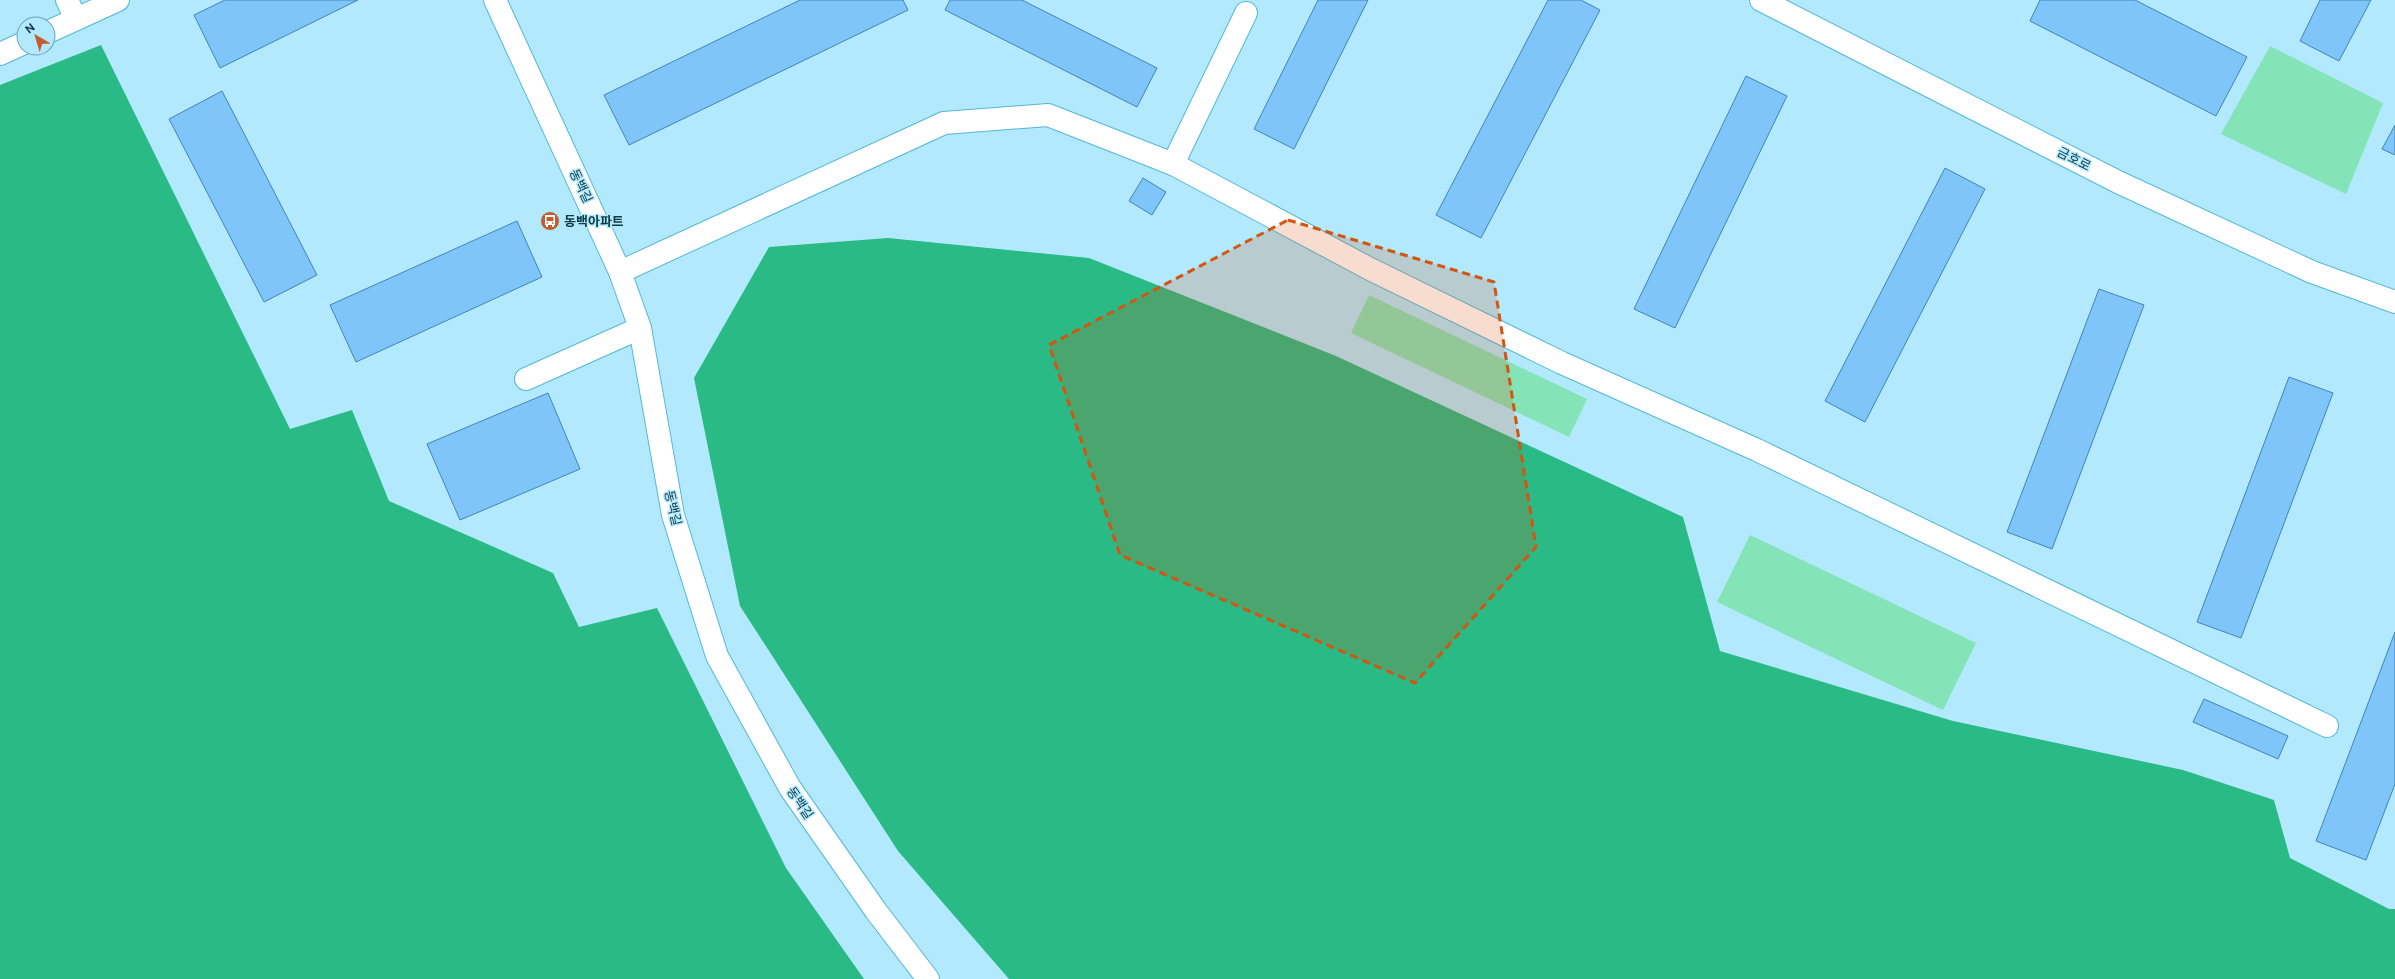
<svg xmlns="http://www.w3.org/2000/svg" width="2395" height="979" viewBox="0 0 2395 979" font-family="'Public Sans','Noto Sans KR',sans-serif">
<style>
.green{fill:#84e4b8}
.forest{fill:#29ba85}
.building{fill:#80c5fa;stroke:#4084b6}
.lines{fill:none;stroke-linecap:round;stroke-linejoin:round}
.minor-casing{stroke:#54b7d8;stroke-width:24}
.minor{stroke:#fff;stroke-width:22}
.marked{fill:#d25612;fill-opacity:0.2;stroke:#d25612;stroke-width:3;stroke-dasharray:8 5;stroke-linejoin:round}
.labels{text-anchor:middle;dominant-baseline:central;stroke-width:3;stroke-linejoin:round;paint-order:stroke}
.street-label{font-size:13px;fill:#0f3a48;stroke:#b2e9fd}
.poi-label{font-size:13px;font-weight:bold;fill:#0f3a48;stroke:#b2e9fd;text-anchor:start}
</style>
<rect width="100%" height="100%" fill="#b2e9fd"/>
<!-- green -->
<g class="green">
<path d="M2270,46L2383,103L2346,194L2221,134Z"/>
<path d="M1369,295L1587,399L1569,437L1351,333Z"/>
<path d="M1750,535L1976,643L1943,710L1717,602Z"/>
</g>
<!-- forest -->
<g class="forest">
<path d="M101,45L290,429L352,410L389,501L553,573L579,627L657,608L786,868L864,979H0V85Z"/>
<path d="M888,238L1089,258L1336,356L1683,517L1720,651L1953,721L2183,770L2274,800L2290,858L2389,909H2395V979H1009L898,851L740,606L694,378L769,247Z"/>
</g>
<!-- building -->
<g class="building">
<path d="M225,0H358L220,68L194,15Z"/>
<path d="M800,0H903L908,10L629,145L604,95Z"/>
<path d="M950,0H1022L1157,68L1137,107L945,10Z"/>
<path d="M1318,0H1368L1294,149L1254,129Z"/>
<path d="M1548,0H1581L1600,10L1481,238L1436,215Z"/>
<path d="M2040,0H2135L2247,57L2216,116L2030,21Z"/>
<path d="M2320,0H2371L2339,61L2300,41Z"/>
<path d="M1746,76L1787,96L1675,328L1634,309Z"/>
<path d="M222,91L317,275L264,302L169,119Z"/>
<path d="M2395,125V155L2382,149Z"/>
<path d="M1945,168L1985,189L1865,422L1825,401Z"/>
<path d="M1143,178L1166,192L1152,215L1129,201Z"/>
<path d="M517,221L542,277L356,362L330,305Z"/>
<path d="M2099,289L2144,305L2052,549L2007,532Z"/>
<path d="M2289,377L2333,393L2241,638L2197,622Z"/>
<path d="M548,393L580,469L460,520L427,444Z"/>
<path d="M2395,632V784L2366,860L2316,841Z"/>
<path d="M2204,699L2288,736L2278,759L2193,722Z"/>
</g>
<g class="lines">
<defs>
<g id="minor">
<path d="M67,0L76,19"/>
<path d="M495,0L620,272L640,328L673,515L717,656L790,788L876,911L928,979"/>
<path d="M1761,0L2118,182L2312,272L2395,302"/>
<path d="M48,32L118,0"/>
<path d="M0,54L24,43"/>
<path d="M1173,164L1370,269L1562,363L1757,450L2327,726"/>
<path d="M620,272L944,123L1048,115L1173,164L1246,13"/>
<path d="M526,379L640,328"/>
</g>
</defs>
<!-- minor casing -->
<use href="#minor" class="minor-casing"/>
<!-- minor -->
<use href="#minor" class="minor"/>
</g>
<!-- marked area -->
<path class="marked" d="M1288,220L1494,282L1536,547L1415,683L1120,555L1049,345Z"/>
<!-- icons -->
<defs>
<symbol id="bus-disc" viewBox="-11 -11 22 22"><circle r="9.5" fill="#c35d30" stroke="#b2e9fd"/><path d="M-5-6H5V4H4V6H2V4H-2V6H-4V4H-5ZM-3.5-4V0h7V-4ZM-3.5 1.2v1.5H-2V1.2ZM2 1.2v1.5H3.5V1.2Z" fill="#fff"/></symbol>
</defs>
<g fill-rule="evenodd">
<use href="#bus-disc" x="539" y="210" width="22" height="22"/>
</g>
<g class="labels">
<!-- street labels -->
<g class="street-label">
<text transform="translate(2074 159) rotate(27)">금호로</text>
<text transform="translate(581 186) rotate(65)">동백길</text>
<text transform="translate(673 508) rotate(77)">동백길</text>
<text transform="translate(800 803) rotate(56)">동백길</text>
</g>
<!-- poi labels -->
<g class="poi-label">
<text x="564" y="221">동백아파트</text>
</g>
</g>
<!-- north arrow -->
<g transform="translate(36 36) rotate(322)"><circle r="19" fill="#b2e9fd" stroke="#71a3b5"/>
<path d="M0-3L7 15L0 10L-7 15Z" fill="#c35d30"/>
<text y="-6" font-size="11" font-weight="bold" text-anchor="middle" fill="#0f3a48">N</text>
</g>
</svg>
